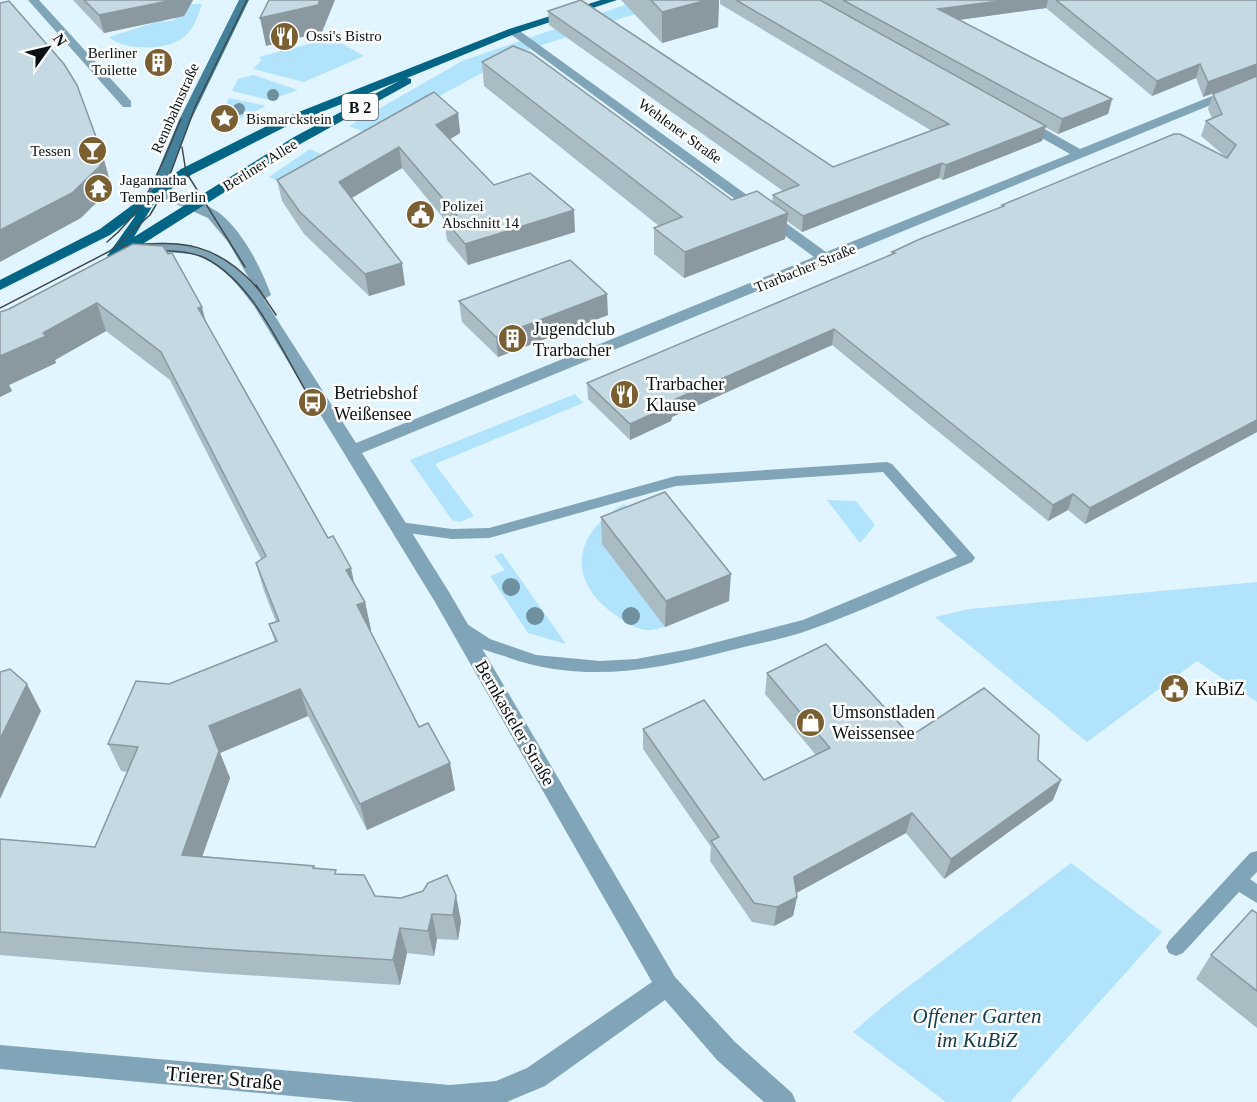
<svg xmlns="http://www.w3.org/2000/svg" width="1257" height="1102" viewBox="0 0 1257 1102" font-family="'Times New Roman',serif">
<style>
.green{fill:#b1e3fc}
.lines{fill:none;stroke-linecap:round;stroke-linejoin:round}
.lane{fill:#80a5b8;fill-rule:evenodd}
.street{fill:#80a5b8;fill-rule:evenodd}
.secondary{fill:#45809b;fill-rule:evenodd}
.primary{fill:#036585;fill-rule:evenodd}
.tram{stroke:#3f4a4e;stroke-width:1.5}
.tree{fill:#6f909e}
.wall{fill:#a9bbc3}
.shaded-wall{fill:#8a989f}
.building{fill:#c5d9e3;stroke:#8a989f;stroke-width:1.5}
.labels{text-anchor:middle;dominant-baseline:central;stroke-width:5;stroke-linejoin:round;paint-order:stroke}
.far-poi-label{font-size:15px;fill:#0a1114;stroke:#fff;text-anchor:start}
.far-street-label{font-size:15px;fill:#0a1114;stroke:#fff}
.shield{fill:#fff;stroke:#54585a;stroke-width:1.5}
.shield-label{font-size:16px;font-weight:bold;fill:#0a1114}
.poi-label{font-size:18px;fill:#0a1114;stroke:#fff;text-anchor:start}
.street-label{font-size:18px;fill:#0a1114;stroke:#fff}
.near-park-label{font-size:21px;font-style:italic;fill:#123d4e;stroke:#fff}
.near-street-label{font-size:21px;fill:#0a1114;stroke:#fff}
</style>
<rect width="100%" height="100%" fill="#e0f5ff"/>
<!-- green -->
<g class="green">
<path d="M639,0H697L625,17L519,53L369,134L349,126L462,61Z"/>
<path d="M190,4H202C198,16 194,29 184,37C167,51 124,51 109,37L163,20L164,22L175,20L174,17Z"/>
<path d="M332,38L364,56L304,82L253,69L262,60L259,57Z"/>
<path d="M253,75L298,90L270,100L232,91L238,79Z"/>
<path d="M229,98L266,106L233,122L221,115Z"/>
<path d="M310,149L330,158L284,184L269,177Z"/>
<path d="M575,394L583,403L435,464L474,516L460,522L452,520L410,460Z"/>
<path d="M827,500L856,501L875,525L860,543Z"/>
<path d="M624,504L643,521L665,627C659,628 652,631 646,630C634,629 619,618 610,611C564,575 578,530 624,504Z"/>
<path d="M502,553L566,644L528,633L490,576L505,570L494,556Z"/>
<path d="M1257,582V702L1197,661L1087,742L935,617L969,609Z"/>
<path d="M1071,863L1162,932L1010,1102H946L853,1032L888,1002Z"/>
</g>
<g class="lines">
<!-- lane -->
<g class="lane">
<path d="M887,462L892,464L972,554L975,558L972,562C919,584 866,610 812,629C785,639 756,644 728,651C652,671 580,684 504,656C488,651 462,644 453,628L455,624H467L490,639L536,655L600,661L636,659L690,649L803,620L957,556L883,472L676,486L489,538L452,539L400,532L393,527L400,522L452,529L489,528L676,476Z"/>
<path d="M1257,851V872L1250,879L1257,884V903L1239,892L1183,953L1176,956L1169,953L1166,947L1169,941L1250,853Z"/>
</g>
<!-- street -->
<g class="street">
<path d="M28,0H39L131,101V107H123Z"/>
<path d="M509,29H517L826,252L1070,154L1019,125V119H1027L1080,149L1257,78V86L362,453L449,592L675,977L735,1042L792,1093L796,1102H764L717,1060L665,1000L545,1086L507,1102H356L0,1069V1045L450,1085L496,1081L527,1068L652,982L435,602L254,306C239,286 222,264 198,256C182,250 141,256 133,248C139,242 147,243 155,243C195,241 227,254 253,285L228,242L208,218L149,192L151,189C160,187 170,192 179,195C192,199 206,204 218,212C242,230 261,267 271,295L264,299L356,443L814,257L509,33Z"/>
</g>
<!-- secondary -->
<path class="secondary" d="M239,0H249L191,120L163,192L156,196L151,195L149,192L179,120Z"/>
<!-- primary -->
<path class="primary" d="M601,0H617L517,33L407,78L411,79V83L302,143L119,259H109L107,256L136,215L110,235L0,290V280L100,229L181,169L281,119L509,29ZM399,81L294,137L134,237L156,200L191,175L289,125Z"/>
<!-- tram -->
<g class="tram">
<path d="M182,147L186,172L245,267"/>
<path d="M107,242C147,210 161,165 181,119"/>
<path d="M121,247C181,238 219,243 260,291"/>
<path d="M150,251C168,250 188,250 205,258C254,283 280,348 307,393"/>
<path d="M256,285L276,315"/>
<path d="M0,308L110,251L150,215L164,191L195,107L247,0"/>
</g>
</g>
<!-- trees -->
<g class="tree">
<circle cx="273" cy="95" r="6"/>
<circle cx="239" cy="109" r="6"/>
<circle cx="511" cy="587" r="9"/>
<circle cx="535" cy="616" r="9"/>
<circle cx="631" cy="616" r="9"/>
</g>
<!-- wall -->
<g class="wall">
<path d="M73,0H193L184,16L104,33Z"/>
<path d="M621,0H719L718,27L662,43Z"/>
<path d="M720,0H1257V432L1085,524L1068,510L1048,521L832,345L672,417L671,421L630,440L588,399L587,383L891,255L892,252L1001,207L1002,205L1227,158L1201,136L1206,121L1212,118L1208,109L1213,94L1230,87L1203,97L1196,78L1152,96L1046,8L959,20L1112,99L1108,114L1058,134L1045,127L1042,141L943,180L939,178L802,232L787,221L785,239L684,278L654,254V228L659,226L484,86L482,62L732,200L772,202L773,195L783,191L549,25L548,11L833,167L932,131L720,4Z"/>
<path d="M458,113L460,133L450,139L494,185L575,232L468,265L447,240L444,219L402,168L352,198L405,285L369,296L304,234L282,201L277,180Z"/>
<path d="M133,244L206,323L365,602L371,630L370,631L419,727L450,763L455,790L367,830L308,716L220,753L230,778L202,856L314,866L315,868L337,874L375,896L401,898L423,891L461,921L458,940L437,939L434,956L407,953L400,985L214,973L0,955V839L95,847L127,772L121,771L108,744L169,684L275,642L269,624L276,622L264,591L256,563L261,559L170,380L106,331L55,360L56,363L9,385L12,391L0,397V312L9,309Z"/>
<path d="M459,301L608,315L498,357L462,322Z"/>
<path d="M601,517L729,601L665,627L602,544Z"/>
<path d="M767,673L911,736L1038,760L1061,780L1053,800L944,879L906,833L796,893L797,897L793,916L774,926L752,922L710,861L711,847L643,749V729L764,780L816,755L765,694Z"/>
<path d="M1257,913V1028L1196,979L1211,955Z"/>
</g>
<!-- shaded-wall -->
<g class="shaded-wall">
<path d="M173,0H193L184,16L104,33L99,15Z"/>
<path d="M320,0H335L322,32L266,46L260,18Z"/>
<path d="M707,0H719L718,27L662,43V12Z"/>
<path d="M1007,0H1048L1046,8L936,23L938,9Z"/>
<path d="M1200,64L1196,78L1152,96L1157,81Z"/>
<path d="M1257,64V77L1203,97L1208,82Z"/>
<path d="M1112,99L1108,114L1058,134L1062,119Z"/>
<path d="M458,113L460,133L439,146L436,125Z"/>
<path d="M1046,126L1042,141L943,180L946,165Z"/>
<path d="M399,147L402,168L343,203L339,182Z"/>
<path d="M103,156L110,181L108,191L81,218L0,262V230Z"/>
<path d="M942,163L939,178L802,232L803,216Z"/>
<path d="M574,210L575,232L468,265L465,244Z"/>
<path d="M788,213L785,239L684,278L685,252Z"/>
<path d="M402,263L405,285L369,296L365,274Z"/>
<path d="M607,294L608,315L498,357L496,337Z"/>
<path d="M97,303L106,331L55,360L56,363L9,385L12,391L0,397V356Z"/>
<path d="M202,307L209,334L198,308Z"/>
<path d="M834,329L832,345L672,417L671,421L630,440V424L669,402Z"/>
<path d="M1257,420V432L1085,524L1090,508Z"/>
<path d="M1073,494L1068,510L1048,521L1053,505Z"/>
<path d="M351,568L357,596L346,570Z"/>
<path d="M731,574L729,601L665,627L666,601Z"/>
<path d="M365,602L371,630L363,633L357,605Z"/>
<path d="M27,684L41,711L0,799V739Z"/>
<path d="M300,689L308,716L220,753L230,778L194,880L182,855L209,726Z"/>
<path d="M450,763L455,790L367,830L360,804Z"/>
<path d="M1061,780L1053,800L944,879L951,859Z"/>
<path d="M912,813L906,833L791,896L794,877Z"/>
<path d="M456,895L461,921L458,940L453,915Z"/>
<path d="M797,897L793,916L774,926L777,907Z"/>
<path d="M432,914L437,939L434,956L428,931Z"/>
<path d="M400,928L407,953L400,985L393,960Z"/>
</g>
<!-- building -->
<g class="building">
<path d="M84,0H173L99,15Z"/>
<path d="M269,0H320L318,5L260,18Z"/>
<path d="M581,0L833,167L949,124L736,0H820L1046,126L946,165L942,163L803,216L773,195L799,185L548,11Z"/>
<path d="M651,0H707L662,12Z"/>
<path d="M843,0H1007L938,9L1112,99L1062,119Z"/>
<path d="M1056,0H1257V64L1208,82L1200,64L1157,81Z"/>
<path d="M9,1L64,64L77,85L103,156L100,166L72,193L0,230V3Z"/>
<path d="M513,46L531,53L732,200L757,191L788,213L685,252L654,228L682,217L482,62Z"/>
<path d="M1257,76V420L1090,508L1073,494L1053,505L834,329L669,402L672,405L630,424L587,383L895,253L892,252L920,239L1004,206L1002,205L1174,134H1180L1227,158L1236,145L1206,121L1222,114L1213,94Z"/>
<path d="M434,92L458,113L436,125L494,185L530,173L574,210L465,244L444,219L457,215L399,147L339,182L402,263L365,274L300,212L277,180Z"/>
<path d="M133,244L163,246L168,254L172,253L202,307L198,308L328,538L333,536L351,568L346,570L365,602L357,605L419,727L428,723L450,763L360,804L300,689L209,726L219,751L182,855L314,866L313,868L336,870L335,874L364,875L375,896L401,898L423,891L428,883L447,875L456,895L453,915L432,914L428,931L400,928L393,960L202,948L0,932V839L95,847L138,747L108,744L136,681L169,684L277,641L269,624L279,621L256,563L266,556L161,352L97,303L43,333L46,336L0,356V312L9,309Z"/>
<path d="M570,260L607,294L496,337L459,301Z"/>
<path d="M665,492L731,574L666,601L601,517Z"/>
<path d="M826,644L911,736L984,688L1039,735L1038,760L1061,780L951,859L912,813L794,877L797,897L777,907L754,903L711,841L719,837L643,729L704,700L764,780L830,748L767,673Z"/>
<path d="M10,669L27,684L0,739V672Z"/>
<path d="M1252,910L1257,913V991L1211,955Z"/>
</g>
<!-- icons -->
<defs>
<symbol id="restaurant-disc" viewBox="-11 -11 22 22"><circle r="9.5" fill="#7a5f32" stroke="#fff"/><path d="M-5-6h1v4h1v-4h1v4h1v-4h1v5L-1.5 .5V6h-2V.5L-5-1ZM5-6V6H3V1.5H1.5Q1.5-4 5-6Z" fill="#fff"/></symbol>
<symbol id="building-disc" viewBox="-11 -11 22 22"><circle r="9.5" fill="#7a5f32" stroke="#fff"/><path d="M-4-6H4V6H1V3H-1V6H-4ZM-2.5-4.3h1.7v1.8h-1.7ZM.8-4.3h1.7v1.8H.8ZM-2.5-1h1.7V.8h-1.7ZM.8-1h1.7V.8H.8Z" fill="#fff"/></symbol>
<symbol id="sight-disc" viewBox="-11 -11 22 22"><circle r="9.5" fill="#7a5f32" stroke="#fff"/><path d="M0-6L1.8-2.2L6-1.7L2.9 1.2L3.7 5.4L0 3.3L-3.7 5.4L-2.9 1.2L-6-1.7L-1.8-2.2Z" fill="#fff"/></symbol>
<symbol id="bar-disc" viewBox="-11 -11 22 22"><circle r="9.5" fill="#7a5f32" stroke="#fff"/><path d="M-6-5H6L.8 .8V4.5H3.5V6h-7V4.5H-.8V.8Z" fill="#fff"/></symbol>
<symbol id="temple-disc" viewBox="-11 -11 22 22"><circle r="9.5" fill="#7a5f32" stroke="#fff"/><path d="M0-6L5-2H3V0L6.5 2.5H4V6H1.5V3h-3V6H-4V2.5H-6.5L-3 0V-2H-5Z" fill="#fff"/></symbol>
<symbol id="civic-disc" viewBox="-11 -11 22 22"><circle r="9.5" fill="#7a5f32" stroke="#fff"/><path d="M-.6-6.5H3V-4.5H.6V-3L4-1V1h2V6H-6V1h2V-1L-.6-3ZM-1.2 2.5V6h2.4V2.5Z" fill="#fff"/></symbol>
<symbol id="bus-disc" viewBox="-11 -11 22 22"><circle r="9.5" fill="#7a5f32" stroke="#fff"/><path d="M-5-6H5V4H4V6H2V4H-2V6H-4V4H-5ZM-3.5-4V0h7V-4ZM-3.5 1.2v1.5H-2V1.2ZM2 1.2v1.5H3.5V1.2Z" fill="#fff"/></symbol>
<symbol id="shop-disc" viewBox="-11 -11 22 22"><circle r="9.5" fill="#7a5f32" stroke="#fff"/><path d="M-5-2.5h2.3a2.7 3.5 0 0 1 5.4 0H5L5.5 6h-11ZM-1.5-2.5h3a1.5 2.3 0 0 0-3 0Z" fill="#fff"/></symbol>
</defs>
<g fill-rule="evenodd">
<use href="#restaurant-disc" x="268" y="20" width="33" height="33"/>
<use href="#building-disc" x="142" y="46" width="33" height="33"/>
<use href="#sight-disc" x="208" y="102" width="33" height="33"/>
<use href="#bar-disc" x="76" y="134" width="33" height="33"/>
<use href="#temple-disc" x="82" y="172" width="33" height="33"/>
<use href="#civic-disc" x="404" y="198" width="33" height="33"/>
<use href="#building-disc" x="496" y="322" width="33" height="33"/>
<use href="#restaurant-disc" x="608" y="378" width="33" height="33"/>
<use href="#bus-disc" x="296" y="386" width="33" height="33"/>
<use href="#civic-disc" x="1158" y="672" width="33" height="33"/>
<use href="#shop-disc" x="794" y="706" width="33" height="33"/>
</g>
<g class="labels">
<!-- far-poi labels -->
<g class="far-poi-label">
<text x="306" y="36">Ossi's Bistro</text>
<text x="137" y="53" text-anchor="end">Berliner<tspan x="137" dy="17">Toilette</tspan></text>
<text x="246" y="119">Bismarckstein</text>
<text x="71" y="151" text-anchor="end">Tessen</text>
<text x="120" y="180">Jagannatha<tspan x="120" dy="17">Tempel Berlin</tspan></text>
<text x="442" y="206">Polizei<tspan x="442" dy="17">Abschnitt 14</tspan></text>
</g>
<!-- far-street labels -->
<g class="far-street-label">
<text transform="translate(175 108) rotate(-66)">Rennbahnstraße</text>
<text transform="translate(680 131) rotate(36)">Wehlener Straße</text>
<text transform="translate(260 165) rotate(-32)">Berliner Allee</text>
<text transform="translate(805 268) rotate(-22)">Trarbacher Straße</text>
</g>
<!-- shield labels -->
<rect class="shield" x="342" y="94" width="36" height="26" rx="4.5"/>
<g class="shield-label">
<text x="360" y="107">B 2</text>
</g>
<!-- poi labels -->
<g class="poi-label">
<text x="533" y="329">Jugendclub<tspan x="533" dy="21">Trarbacher</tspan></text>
<text x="646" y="384">Trarbacher<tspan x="646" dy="21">Klause</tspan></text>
<text x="334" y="393">Betriebshof<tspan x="334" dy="21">Weißensee</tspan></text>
<text x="1195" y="689">KuBiZ</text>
<text x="832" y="712">Umsonstladen<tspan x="832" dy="21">Weissensee</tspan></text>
</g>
<!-- street labels -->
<g class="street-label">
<text transform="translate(515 723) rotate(60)">Bernkasteler Straße</text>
</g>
<!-- near-park labels -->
<g class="near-park-label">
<text x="977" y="1016">Offener Garten<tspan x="977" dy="24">im KuBiZ</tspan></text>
</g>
<!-- near-street labels -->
<g class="near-street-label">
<text transform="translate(224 1078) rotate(5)">Trierer Straße</text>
</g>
</g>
<!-- north arrow -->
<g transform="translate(48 48) rotate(56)" stroke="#ffffff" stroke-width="4.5" paint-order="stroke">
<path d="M0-4.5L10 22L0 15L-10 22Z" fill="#0a1114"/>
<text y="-9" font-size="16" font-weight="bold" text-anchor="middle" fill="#0a1114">N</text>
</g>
</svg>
